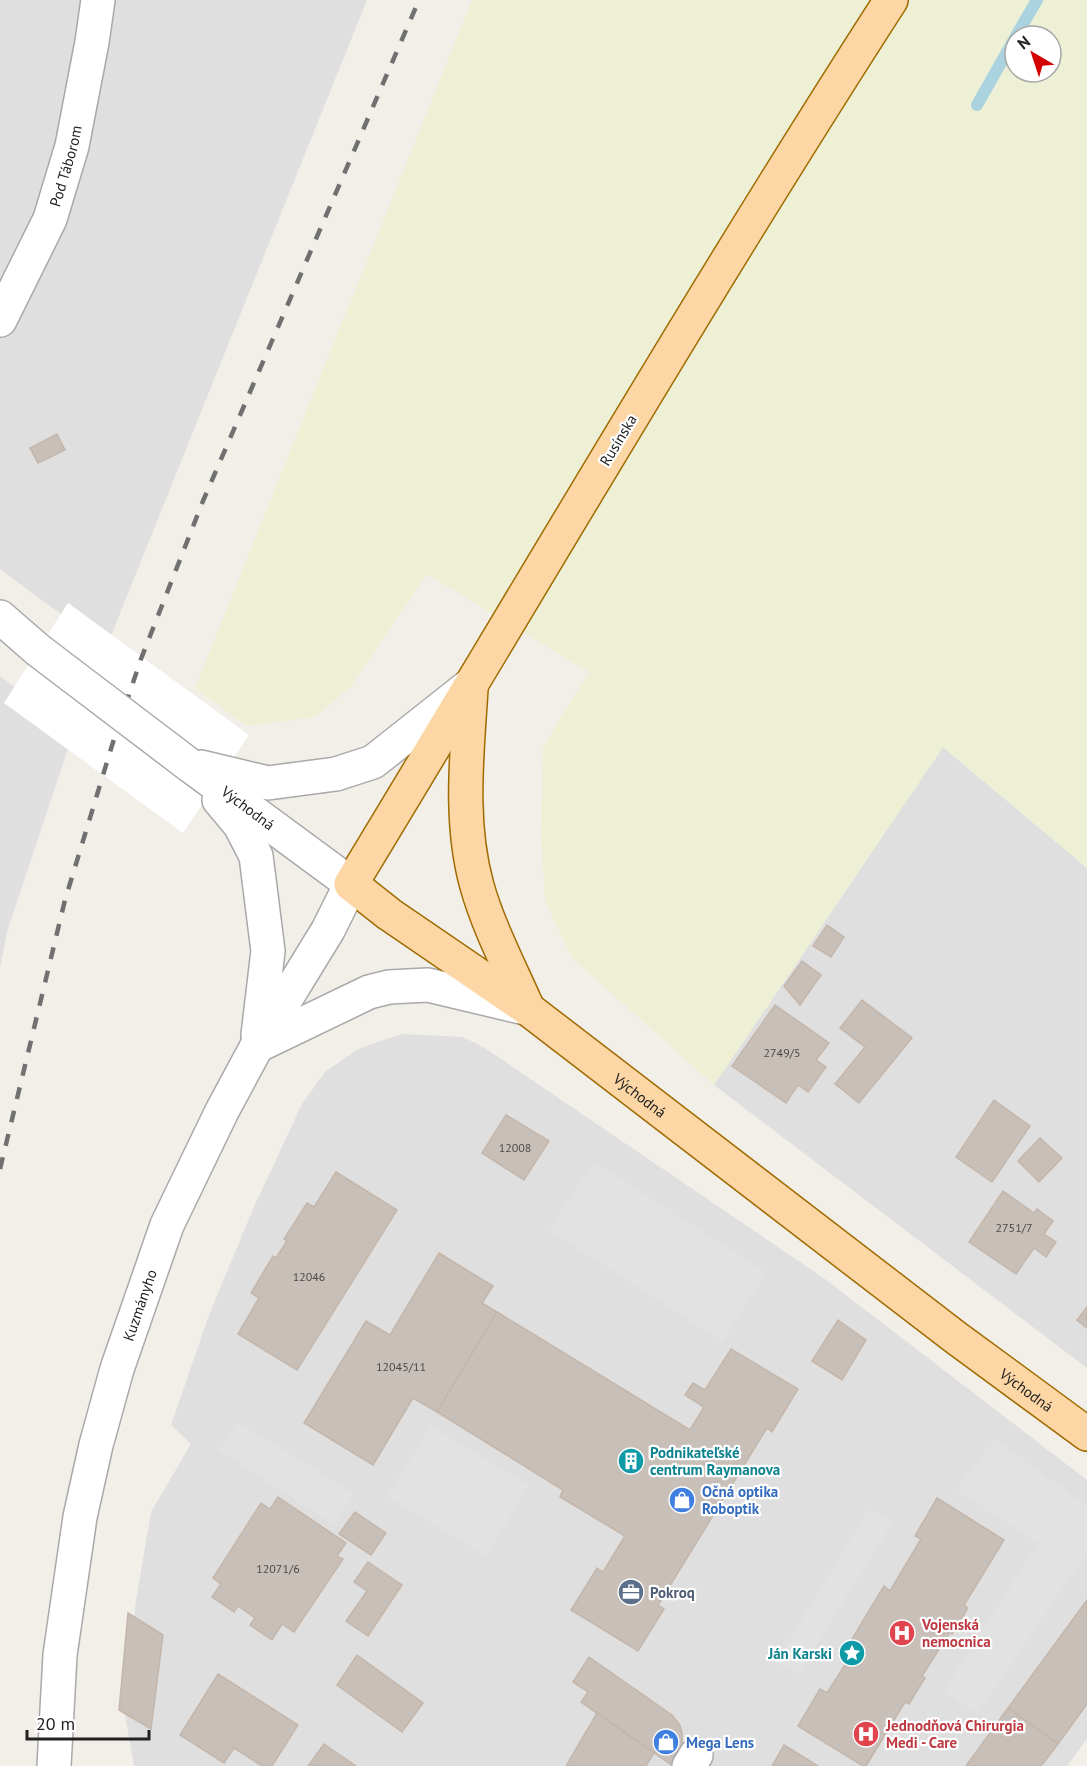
<svg xmlns="http://www.w3.org/2000/svg" width="1087" height="1766" viewBox="0 0 1087 1766" font-family="'PT Sans',sans-serif">
<style>
.residential{fill:#e0dfdf}
.farmland{fill:#eef0d5;fill-rule:evenodd}
.parking{fill:#e2e2e2}
.pier{fill:#fff}
.lines{fill:none;stroke-linecap:round;stroke-linejoin:round}
.stream{stroke:#aad3df;stroke-width:12}
.building{fill:#c7bfb8;stroke:#c4b6ab;stroke-width:1.5}
.minor-casing{stroke:#a9a9a9;stroke-width:36}
.tertiary-casing{stroke:#a9a9a9;stroke-width:36}
.primary-casing{stroke:#a06b00;stroke-width:36}
.minor{stroke:#fff;stroke-width:33}
.tertiary{stroke:#fff;stroke-width:33}
.primary{stroke:#fcd6a4;stroke-width:33}
.rail{stroke:#707070;stroke-width:4.5;stroke-dasharray:12 12;stroke-linecap:butt}
.tertiary-bridge-casing{stroke:#a9a9a9;stroke-width:36;stroke-linecap:butt}
.tertiary-bridge{stroke:#fff;stroke-width:33}
.labels{text-anchor:middle;dominant-baseline:central;stroke-width:4.5;stroke-linejoin:round;paint-order:stroke}
.number-label{font-size:12px;fill:#4b4948}
.street-label{font-size:15px;fill:#222;stroke:#fff}
.culture-label{font-size:15px;font-weight:bold;fill:#0d838f;stroke:#fff;text-anchor:start}
.shop-label{font-size:15px;font-weight:bold;fill:#366cbe;stroke:#fff;text-anchor:start}
.service-label{font-size:15px;font-weight:bold;fill:#4e5e75;stroke:#fff;text-anchor:start}
.health-label{font-size:15px;font-weight:bold;fill:#be3a42;stroke:#fff;text-anchor:start}
</style>
<rect width="100%" height="100%" fill="#f2efe9"/>
<!-- residential -->
<g class="residential">
<path d="M0,0H367L106,648L0,569Z"/>
<path d="M0,676L74,731L7,932L0,968Z"/>
<path d="M943,747L1087,868V1368L714,1085Z"/>
<path d="M401,1034L463,1037L485,1048L825,1279L1087,1480V1739L1067,1766H134L123,1703L136,1601L151,1512L191,1444L171,1425L209,1315L253,1209L302,1104L325,1072L358,1049Z"/>
</g>
<!-- farmland -->
<path class="farmland" d="M472,0H1087V868L943,747L714,1085L572,958L545,901L541,833L543,747L589,672L427,574L350,687L315,717L247,726L195,688ZM1015,36H1051V72H1015Z"/>
<!-- parking -->
<g class="parking">
<path d="M594,1162L767,1273L722,1341L549,1230Z"/>
<path d="M238,1422L354,1494L334,1525L219,1450Z"/>
<path d="M431,1426L529,1485L486,1556L387,1497Z"/>
<path d="M995,1439L1087,1506V1552L977,1714L944,1691L1038,1543L956,1490Z"/>
<path d="M869,1509L892,1523L798,1675L776,1662Z"/>
</g>
<!-- pier -->
<path class="pier" d="M68,603L249,735L183,833L4,703Z"/>
<g class="lines">
<!-- stream -->
<g class="stream">
<path d="M1016,36L1037,0"/>
<path d="M977,105L1015,38"/>
</g>
</g>
<!-- building -->
<g class="building">
<path d="M57,434L65,450L38,463L30,448Z"/>
<path d="M827,925L844,937L831,957L813,946Z"/>
<path d="M802,961L821,975L800,1005L784,986Z"/>
<path d="M862,1000L912,1038L859,1103L835,1084L865,1047L840,1028Z"/>
<path d="M775,1005L829,1043L816,1060L826,1067L808,1092L798,1085L786,1103L732,1066Z"/>
<path d="M994,1100L1030,1126L992,1182L956,1157Z"/>
<path d="M506,1115L549,1141L524,1180L482,1153Z"/>
<path d="M1040,1138L1062,1158L1039,1182L1018,1161Z"/>
<path d="M336,1172L397,1210L297,1370L238,1334L259,1298L251,1293L273,1256L276,1258L287,1241L284,1239L307,1203L314,1207Z"/>
<path d="M1003,1191L1034,1213L1037,1209L1053,1221L1044,1234L1056,1242L1046,1257L1034,1248L1016,1274L969,1242Z"/>
<path d="M439,1253L493,1286L482,1303L497,1312L437,1412L413,1398L373,1465L304,1423L366,1321L390,1335Z"/>
<path d="M1087,1307V1328L1077,1320Z"/>
<path d="M497,1312L690,1430L704,1407L685,1395L693,1383L705,1390L731,1349L798,1389L772,1432L767,1428L658,1605L664,1609L638,1651L571,1610L597,1568L603,1572L625,1536L560,1497L563,1490L437,1412Z"/>
<path d="M838,1320L866,1340L842,1380L812,1361Z"/>
<path d="M278,1497L346,1543L337,1556L343,1559L294,1632L282,1624L272,1640L250,1625L255,1618L238,1606L234,1612L212,1597L221,1584L213,1578L261,1503L270,1509Z"/>
<path d="M937,1498L1004,1540L964,1605L968,1608L952,1634L950,1632L922,1676L925,1678L909,1704L905,1702L866,1766H863L798,1726L820,1689L827,1693L859,1643L852,1639L884,1586L890,1591L921,1539L915,1536Z"/>
<path d="M355,1512L386,1533L371,1555L339,1534Z"/>
<path d="M368,1562L402,1585L368,1636L346,1621L367,1591L354,1582Z"/>
<path d="M1087,1600V1704L1058,1744L1008,1708Z"/>
<path d="M128,1613L163,1635L151,1729L119,1710Z"/>
<path d="M357,1655L423,1703L402,1732L337,1685Z"/>
<path d="M589,1657L672,1715L680,1725L682,1733V1746L673,1766L581,1702L588,1692L573,1682Z"/>
<path d="M218,1674L298,1725L272,1766H262L234,1748L224,1763L180,1735Z"/>
<path d="M1008,1708L1058,1744L1041,1766H966Z"/>
<path d="M597,1713L654,1753L646,1766H566Z"/>
<path d="M324,1744L356,1766H308Z"/>
<path d="M784,1745L818,1766H772Z"/>
</g>
<g class="lines">
<defs>
<g id="minor">
<path id="s1" d="M0,320L50,219L72,146L92,42L98,0"/>
<path d="M689,1766L696,1755"/>
</g>
<g id="tertiary">
<path d="M0,617L38,650"/>
<path d="M201,767L268,783L336,774L373,762L469,686"/>
<path d="M219,800L240,825L256,856L268,951L258,1035"/>
<path d="M257,1046L369,992L389,987L428,985L525,1008"/>
<path id="s2" d="M54,1766L60,1655L80,1517L96,1445L117,1369L167,1225L222,1111L257,1046L328,930L351,884L188,764"/>
</g>
<g id="primary">
<path id="s3" d="M891,0C704,290 530,589 351,884L389,914L528,1009L955,1337L1087,1434"/>
<path d="M471,689C467,754 459,822 477,886C488,926 511,970 528,1009"/>
</g>
</defs>
<!-- minor casing -->
<use href="#minor" class="minor-casing"/>
<!-- tertiary casing -->
<use href="#tertiary" class="tertiary-casing"/>
<!-- primary casing -->
<use href="#primary" class="primary-casing"/>
<!-- minor -->
<use href="#minor" class="minor"/>
<!-- tertiary -->
<use href="#tertiary" class="tertiary"/>
<!-- primary -->
<use href="#primary" class="primary"/>
<!-- rail -->
<path class="rail" d="M0,1169L65,900L114,739L141,659L203,501L419,0"/>
<defs>
<path id="tertiary-bridge" d="M38,650L188,764"/>
</defs>
<!-- tertiary-bridge casing -->
<use href="#tertiary-bridge" class="tertiary-bridge-casing"/>
<!-- tertiary-bridge -->
<use href="#tertiary-bridge" class="tertiary-bridge"/>
</g>
<!-- icons -->
<defs>
<symbol id="building-disc" viewBox="-11 -11 22 22"><circle r="9.5" fill="#0f9aa8" stroke="#fff"/><path d="M-4-6H4V6H1V3H-1V6H-4ZM-2.5-4.3h1.7v1.8h-1.7ZM.8-4.3h1.7v1.8H.8ZM-2.5-1h1.7V.8h-1.7ZM.8-1h1.7V.8H.8Z" fill="#fff"/></symbol>
<symbol id="shop-disc" viewBox="-11 -11 22 22"><circle r="9.5" fill="#3f7fe0" stroke="#fff"/><path d="M-5-2.5h2.3a2.7 3.5 0 0 1 5.4 0H5L5.5 6h-11ZM-1.5-2.5h3a1.5 2.3 0 0 0-3 0Z" fill="#fff"/></symbol>
<symbol id="office-disc" viewBox="-11 -11 22 22"><circle r="9.5" fill="#5c6f8a" stroke="#fff"/><path d="M-6-3h4V-5.5h4V-3h4V5H-6ZM-1-4.5V-3h2v-1.5ZM-6 0V1H6V0Z" fill="#fff"/></symbol>
<symbol id="hospital-disc" viewBox="-11 -11 22 22"><circle r="9.5" fill="#e0444e" stroke="#fff"/><path d="M-5-5h3v3.5h4V-5h3V5h-3V1.5h-4V5h-3Z" fill="#fff"/></symbol>
<symbol id="sight-disc" viewBox="-11 -11 22 22"><circle r="9.5" fill="#0f9aa8" stroke="#fff"/><path d="M0-6L1.8-2.2L6-1.7L2.9 1.2L3.7 5.4L0 3.3L-3.7 5.4L-2.9 1.2L-6-1.7L-1.8-2.2Z" fill="#fff"/></symbol>
</defs>
<g fill-rule="evenodd">
<use href="#building-disc" x="616" y="1446" width="30" height="30"/>
<use href="#shop-disc" x="667" y="1485" width="30" height="30"/>
<use href="#office-disc" x="616" y="1577" width="30" height="30"/>
<use href="#hospital-disc" x="887" y="1618" width="30" height="30"/>
<use href="#sight-disc" x="837" y="1638" width="30" height="30"/>
<use href="#hospital-disc" x="851" y="1719" width="30" height="30"/>
<use href="#shop-disc" x="651" y="1727" width="30" height="30"/>
</g>
<g class="labels">
<!-- number labels -->
<g class="number-label">
<text x="782" y="1052">2749/5</text>
<text x="515" y="1147">12008</text>
<text x="1014" y="1227">2751/7</text>
<text x="309" y="1276">12046</text>
<text x="401" y="1366">12045/11</text>
<text x="278" y="1568">12071/6</text>
</g>
<!-- street labels -->
<g class="street-label">
<text stroke="none"><textPath href="#s1" startOffset="168">Pod Táborom</textPath></text>
<text transform="translate(618 440) rotate(-59)">Rusínska</text>
<text transform="translate(248 808) rotate(37)">Východná</text>
<text stroke="none"><textPath href="#s3" startOffset="1394">Východná</textPath></text>
<text stroke="none"><textPath href="#s2" startOffset="471">Kuzmányho</textPath></text>
<text stroke="none"><textPath href="#s3" startOffset="1880">Východná</textPath></text>
</g>
<!-- culture labels -->
<g class="culture-label">
<text x="650" y="1452">Podnikateľské<tspan x="650" dy="17">centrum Raymanova</tspan></text>
<text x="832" y="1653" text-anchor="end">Ján Karski</text>
</g>
<!-- shop labels -->
<g class="shop-label">
<text x="702" y="1491">Očná optika<tspan x="702" dy="17">Roboptik</tspan></text>
<text x="686" y="1742">Mega Lens</text>
</g>
<!-- service labels -->
<g class="service-label">
<text x="650" y="1592">Pokroq</text>
</g>
<!-- health labels -->
<g class="health-label">
<text x="922" y="1624">Vojenská<tspan x="922" dy="17">nemocnica</tspan></text>
<text x="886" y="1725">Jednodňová Chirurgia<tspan x="886" dy="17">Medi - Care</tspan></text>
</g>
</g>
<!-- north arrow -->
<g transform="translate(1033 54) rotate(321)"><circle r="28" fill="#ffffff" stroke="#a7a7a7" stroke-width="1.5"/>
<path d="M0-4.5L10 22L0 15L-10 22Z" fill="#d40000"/>
<text y="-9" font-size="16" font-weight="bold" text-anchor="middle" fill="#222222">N</text>
</g>
<!-- scale -->
<path d="M27 1730v9h122v-9" fill="none" stroke="#222222" stroke-width="3"/>
<text x="36" y="1730" font-size="18" fill="#222222" stroke="#ffffff" stroke-width="4.5" paint-order="stroke">20 m</text>
</svg>
